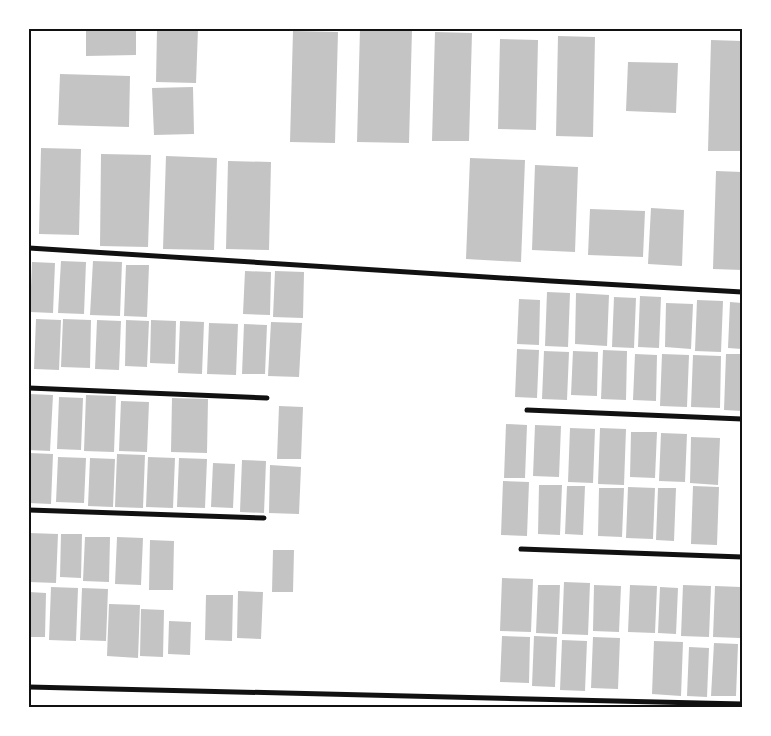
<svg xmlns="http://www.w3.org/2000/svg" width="771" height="736" viewBox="0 0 771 736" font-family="Roboto,sans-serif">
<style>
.building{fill:#c4c4c4}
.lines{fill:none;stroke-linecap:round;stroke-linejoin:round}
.minor{stroke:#111;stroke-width:5}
.neatline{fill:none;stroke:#111;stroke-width:2}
</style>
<rect width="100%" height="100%" fill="#fff"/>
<!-- building -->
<g class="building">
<path d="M86,29H136V55L86,56Z"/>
<path d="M157,29H198L196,83L156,82Z"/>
<path d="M360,29H412L409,143L357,142Z"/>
<path d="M293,31L338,32L335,143L290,142Z"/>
<path d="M435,32L472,33L469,141H432Z"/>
<path d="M558,36L595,37L593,137L556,136Z"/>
<path d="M500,39L538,40L536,130L498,129Z"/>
<path d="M711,40L742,41V151H708Z"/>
<path d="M628,62L678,63L676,113L626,111Z"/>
<path d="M60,74L130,76L129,127L58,125Z"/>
<path d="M193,87L194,134L154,135L152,88Z"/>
<path d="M41,148L81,149L79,235L39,234Z"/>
<path d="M101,154L151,155L148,247L100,246Z"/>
<path d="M166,156L217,158L214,250L163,249Z"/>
<path d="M470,158L525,160L521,262L466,259Z"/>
<path d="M228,161L271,162L269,250L226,249Z"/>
<path d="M535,165L578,167L575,252L532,250Z"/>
<path d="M716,171L742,172V270L713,269Z"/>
<path d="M651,208L684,210L682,266L648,264Z"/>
<path d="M590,209L645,211L643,257L588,255Z"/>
<path d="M61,261L86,262L84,314L58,313Z"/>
<path d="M93,261L122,262L120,316L90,315Z"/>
<path d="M32,262L55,263L53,313L30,312Z"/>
<path d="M126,265H149L147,317L124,316Z"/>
<path d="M245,271L271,272L270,315L243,314Z"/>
<path d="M275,271L304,272L303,318L273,317Z"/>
<path d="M547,292L570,293L568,347L545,346Z"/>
<path d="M576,293L609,295L607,346L575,344Z"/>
<path d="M640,296L661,297L659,348L638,347Z"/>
<path d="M614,297L636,298L634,348L612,347Z"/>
<path d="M519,299L540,300L539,345L517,344Z"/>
<path d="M697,300L723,301L721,352L695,351Z"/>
<path d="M730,302L742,303V349L728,348Z"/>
<path d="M666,303L693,304L691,349L665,347Z"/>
<path d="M36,319L61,320L59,370L34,369Z"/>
<path d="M63,319L91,320L90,368L61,367Z"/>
<path d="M97,320L121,321L119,370L95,369Z"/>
<path d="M126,320L149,321L147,367L125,366Z"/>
<path d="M151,320L176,321L175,364L150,363Z"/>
<path d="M180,321L204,322L202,374L178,373Z"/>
<path d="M271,322L302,323L299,377L268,376Z"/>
<path d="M209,323L238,324L236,375L207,374Z"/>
<path d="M244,324L267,325L265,374H242Z"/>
<path d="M517,349L539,350L537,398L515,397Z"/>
<path d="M603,350L627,351L626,400L601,399Z"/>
<path d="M544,351L569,352L567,400L542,399Z"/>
<path d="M573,351L598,352L597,396L571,395Z"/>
<path d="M635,354L657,355L656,401L633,400Z"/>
<path d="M662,354L689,355L687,407L660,406Z"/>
<path d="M726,354H742V411L724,410Z"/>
<path d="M693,355L721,356L720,408L691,407Z"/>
<path d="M29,394L53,395L50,451L29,450Z"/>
<path d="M86,395L116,396L114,452L84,451Z"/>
<path d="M59,397L83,398L81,450L57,449Z"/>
<path d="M172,398L208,399L207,453L171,452Z"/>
<path d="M121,401L149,402L147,452L119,451Z"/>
<path d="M279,406L303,407L301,459H277Z"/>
<path d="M506,424L527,425L525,478H504Z"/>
<path d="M535,425L561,426L559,477L533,476Z"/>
<path d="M570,428L595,429L593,483L568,482Z"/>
<path d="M600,428L626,429L624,485L598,484Z"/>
<path d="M631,432H657L655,478L630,477Z"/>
<path d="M661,433L687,434L685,482L659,481Z"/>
<path d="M691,437L720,438L718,485L690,483Z"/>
<path d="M29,453L53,454L51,504L29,503Z"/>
<path d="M117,454L145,455L143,508L115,507Z"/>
<path d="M58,457L86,458L84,503L56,502Z"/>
<path d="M148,457L175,458L173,508L146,507Z"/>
<path d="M90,458L115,459L113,507L88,506Z"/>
<path d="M179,458L207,459L205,508L177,507Z"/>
<path d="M242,460L266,461L264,513L240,512Z"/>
<path d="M213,463L235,464L233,508L211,507Z"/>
<path d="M270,465L301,467L299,514L269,513Z"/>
<path d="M503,481L529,482L527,536L501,535Z"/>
<path d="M539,485H562L560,535L538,534Z"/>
<path d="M567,486H585L583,535L565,534Z"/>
<path d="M693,486L719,487L717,545L691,544Z"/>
<path d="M628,487L655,488L653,539L626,538Z"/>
<path d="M599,488H624L622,537L598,536Z"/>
<path d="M658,488H676L674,541L656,540Z"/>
<path d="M29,533L58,534L56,583L29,582Z"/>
<path d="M61,534H82L81,578L60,577Z"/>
<path d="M85,537H110L109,582L83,581Z"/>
<path d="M117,537L143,538L141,585L115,584Z"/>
<path d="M150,540L174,541L173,590H149Z"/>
<path d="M273,550H294L293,592H272Z"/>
<path d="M502,578L533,579L531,632L500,631Z"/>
<path d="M564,582L590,583L588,635L562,634Z"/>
<path d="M538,585H560L558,634L536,633Z"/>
<path d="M594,585L621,586L619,632L593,631Z"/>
<path d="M630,585L657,586L655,633L628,632Z"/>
<path d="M683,585L711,586L709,637L681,636Z"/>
<path d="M715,586L741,587L740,638L713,637Z"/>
<path d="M51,587L78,588L76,641L49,640Z"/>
<path d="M660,587L678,588L676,634L658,633Z"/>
<path d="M82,588L108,589L106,641L80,640Z"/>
<path d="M238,591L263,592L261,639L237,638Z"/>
<path d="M29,592L46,593L45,637H29Z"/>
<path d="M206,595H233L232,641L205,640Z"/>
<path d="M109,604L140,605L138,658L107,656Z"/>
<path d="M141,609L164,610L163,657L140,656Z"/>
<path d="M169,621L191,622L190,655L168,654Z"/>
<path d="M502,636L530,637L529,683L500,682Z"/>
<path d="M534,636L557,637L555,687L532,686Z"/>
<path d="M593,637L620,638L618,689L591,688Z"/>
<path d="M562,640L587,641L585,691L560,690Z"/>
<path d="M654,641L683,642L681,696L652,694Z"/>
<path d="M714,643L738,644L736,696H711Z"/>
<path d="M689,647L709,648L707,697L687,696Z"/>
</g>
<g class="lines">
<!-- minor -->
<g class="minor">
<path d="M29,248L551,281L742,292"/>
<path d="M29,388L267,398"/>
<path d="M527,410L742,419"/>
<path d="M29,510L264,518"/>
<path d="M521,549L742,557"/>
<path d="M29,687L742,704"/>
</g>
</g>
<!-- border -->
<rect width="771" height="736" fill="none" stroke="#ffffff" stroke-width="60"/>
<rect x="30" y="30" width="711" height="676" class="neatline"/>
</svg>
